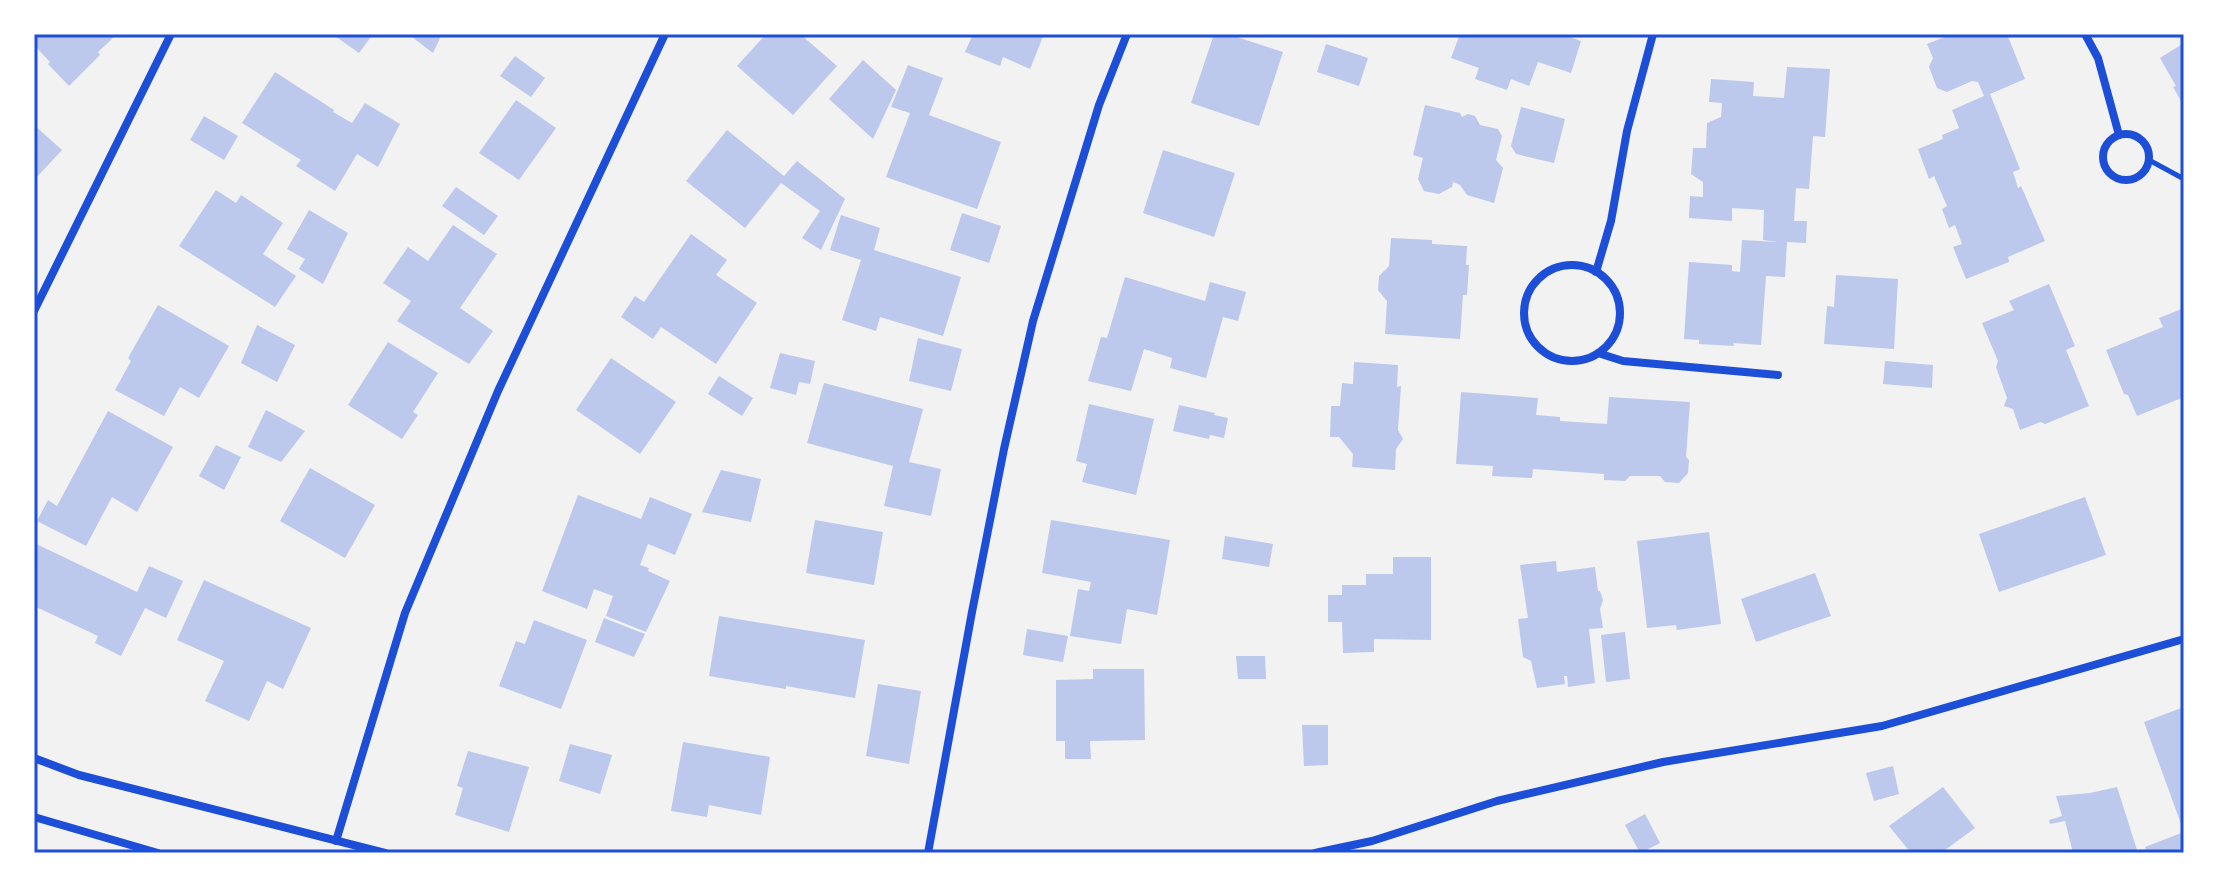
<svg xmlns="http://www.w3.org/2000/svg" width="2218" height="887" viewBox="0 0 2218 887" font-family="'Space Grotesk',sans-serif">
<style>
.building{fill:#bdc9ec}
.lines{fill:none;stroke-linecap:round;stroke-linejoin:round}
.path{stroke:#1d4ed8;stroke-width:5}
.minor{stroke:#1d4ed8;stroke-width:8}
.neatline{fill:none;stroke:#1d4ed8;stroke-width:3}
</style>
<rect width="100%" height="100%" fill="#f2f2f2"/>
<!-- building -->
<g class="building">
<path d="M34,34H111L114,37L98,52L100,55L69,86L48,64L50,62L34,45Z"/>
<path d="M332,34H373L359,53Z"/>
<path d="M413,34H442L433,53L412,37Z"/>
<path d="M766,34H800L837,66L793,115L737,66Z"/>
<path d="M973,34H1044L1030,69L1003,57L1000,66L965,52Z"/>
<path d="M1214,34H1228L1283,52L1259,126L1191,103Z"/>
<path d="M1460,34H1562L1581,41L1571,73L1538,62L1529,86L1511,79L1507,90L1475,79L1479,68L1451,58Z"/>
<path d="M1952,34H2007L2025,79L1990,94L2020,169L2013,172L2018,188L2021,186L2045,241L2008,257L2009,262L1966,279L1953,247L1962,244L1955,225L1949,228L1942,209L1947,206L1934,176L1929,179L1918,149L1943,139L1942,135L1959,128L1952,110L1984,96L1978,82L1972,81L1947,92L1937,88L1929,67L1933,58L1927,44Z"/>
<path d="M2184,43V106L2173,87L2176,86L2160,58Z"/>
<path d="M1326,44L1368,58L1359,86L1317,72Z"/>
<path d="M515,56L545,78L531,97L500,76Z"/>
<path d="M863,60L896,90L873,139L829,99Z"/>
<path d="M908,65L943,78L929,115L1001,142L977,209L886,177L910,113L891,107Z"/>
<path d="M1787,67L1830,69L1825,137L1813,136L1809,189L1796,188L1794,221H1807L1806,243L1787,242L1785,277L1766,276L1761,345L1733,343L1734,346L1699,344V340L1684,339L1689,262L1732,265V271L1740,272L1742,240L1777,242L1763,240L1764,210L1732,208V221L1689,218L1690,196L1703,197V182L1691,174L1693,148H1706L1707,123L1721,117L1722,103L1709,102L1711,79L1754,82L1753,96L1784,98Z"/>
<path d="M275,72L334,110L333,112L352,123L365,103L400,124L378,167L357,154L335,191L296,166L301,160L242,123Z"/>
<path d="M516,100L556,128L519,180L479,153Z"/>
<path d="M1425,105L1460,113L1462,117L1468,114L1475,116L1480,125L1498,129L1502,136L1496,160L1503,168L1494,203L1467,195L1460,185L1453,182L1452,187L1439,194L1424,191L1418,179L1423,158L1413,155Z"/>
<path d="M1521,107L1565,119L1554,163L1516,154L1511,146Z"/>
<path d="M204,116L238,136L224,160L190,140Z"/>
<path d="M34,125L62,150L34,180Z"/>
<path d="M727,130L784,176L797,161L845,199L821,250L802,238L820,211L781,183L745,228L686,181Z"/>
<path d="M1163,150L1235,173L1214,237L1143,213Z"/>
<path d="M456,187L498,216L484,235L442,206Z"/>
<path d="M216,190L236,203L241,195L283,223L263,254L296,276L275,307L179,246Z"/>
<path d="M309,210L348,233L323,284L299,269L305,259L287,249Z"/>
<path d="M962,213L1001,226L989,263L950,250Z"/>
<path d="M841,215L880,228L874,250L961,277L943,336L880,317L876,331L842,320L861,260L830,250Z"/>
<path d="M453,225L497,254L460,308L493,331L469,364L397,321L411,301L383,283L408,247L428,261Z"/>
<path d="M691,234L727,260L716,275L757,303L716,364L661,327L653,339L621,317L635,296L644,302Z"/>
<path d="M1391,238L1432,240V244L1467,246L1466,265H1469L1467,295H1463L1460,339L1385,334L1387,301L1378,290L1379,276L1389,266Z"/>
<path d="M1836,275L1898,279L1894,349L1824,344L1827,306L1834,307Z"/>
<path d="M1125,277L1205,301L1210,282L1246,292L1238,321L1223,317L1206,378L1170,368L1172,358L1144,349L1131,391L1088,381L1101,337L1107,338Z"/>
<path d="M2049,284L2075,346L2066,350L2089,406L2045,424L2040,422L2020,430L2013,409L2004,406L2007,398L1996,367L1998,361L1982,323L2014,310L2009,301Z"/>
<path d="M158,305L229,346L199,398L180,387L164,416L115,390L131,361L128,358Z"/>
<path d="M2184,308V397L2137,416L2128,395L2124,394L2106,350L2163,327L2159,318Z"/>
<path d="M257,325L295,345L277,382L241,363Z"/>
<path d="M918,338L962,349L951,391L909,381Z"/>
<path d="M388,342L438,373L413,412L418,415L402,439L348,405Z"/>
<path d="M780,353L815,361L810,384L799,382L796,395L770,388Z"/>
<path d="M611,358L676,402L640,454L576,410Z"/>
<path d="M1885,361L1933,365L1932,388L1883,384Z"/>
<path d="M1354,362L1398,365L1397,387L1401,386L1398,430L1403,439L1396,449L1395,470L1352,467L1353,454L1339,437H1330L1331,406H1340L1342,383L1353,384Z"/>
<path d="M719,376L753,398L742,416L708,394Z"/>
<path d="M824,383L923,409L909,462L941,469L931,516L884,506L893,466L807,443Z"/>
<path d="M1461,392L1538,398L1536,415L1560,417V421L1607,424L1609,397L1690,402L1686,457L1689,460L1688,473L1679,483L1665,482L1660,476H1630L1625,481L1604,480V474L1533,469L1532,478L1492,476L1493,466L1456,464Z"/>
<path d="M1089,404L1154,419L1136,495L1082,482L1087,464L1076,461Z"/>
<path d="M1179,405L1215,413L1214,415L1228,418L1224,438L1210,435L1209,439L1173,431Z"/>
<path d="M266,410L305,431L281,462L248,447Z"/>
<path d="M108,411L173,447L137,512L112,497L86,546L37,521L48,500L57,506Z"/>
<path d="M216,445L241,457L224,490L199,476Z"/>
<path d="M310,468L375,505L345,558L280,521Z"/>
<path d="M721,470L761,479L751,522L702,512Z"/>
<path d="M578,495L641,519L650,497L692,514L675,555L648,544L640,565L649,568L648,571L670,581L646,632L606,616L613,596L594,589L587,609L542,591Z"/>
<path d="M2085,497L2106,555L1999,592L1979,534Z"/>
<path d="M815,520L883,532L874,585L806,573Z"/>
<path d="M1051,520L1170,540L1157,615L1127,609L1121,644L1070,636L1078,589L1089,591L1091,582L1042,573Z"/>
<path d="M1709,532L1721,624L1677,630L1676,625L1647,628L1637,541Z"/>
<path d="M1225,536L1273,544L1269,567L1222,559Z"/>
<path d="M34,543L137,592L149,566L183,581L166,618L145,608L121,656L95,643L98,636L34,606Z"/>
<path d="M1393,557H1431V640L1374,639V652L1343,653L1342,622H1328V595H1342V585H1366V574H1393Z"/>
<path d="M1556,561L1557,572L1595,567L1598,591H1600L1603,600L1600,609L1603,628L1589,629L1595,683L1568,687L1567,676H1564L1565,684L1537,688L1531,661L1523,657L1518,619L1528,618L1520,565Z"/>
<path d="M1815,573L1831,616L1756,642L1741,599Z"/>
<path d="M204,580L311,628L283,689L267,681L249,721L205,701L224,661L177,640Z"/>
<path d="M719,616L865,640L855,698L786,686V689L709,676Z"/>
<path d="M604,618L645,634L634,657L595,642Z"/>
<path d="M534,620L587,640L561,709L499,686L516,641L525,644Z"/>
<path d="M1027,629L1068,636L1063,662L1023,655Z"/>
<path d="M1625,632L1630,679L1606,682L1601,635Z"/>
<path d="M1236,656H1265L1266,679H1238Z"/>
<path d="M1093,669H1144L1145,740L1090,741L1091,759H1065V741H1056V680L1093,679Z"/>
<path d="M878,684L921,691L909,764L866,756Z"/>
<path d="M2184,707V823L2181,824L2144,722Z"/>
<path d="M1302,725H1328V765L1304,766Z"/>
<path d="M683,742L770,757L761,815L709,805L707,817L671,811Z"/>
<path d="M570,744L612,755L600,794L559,781Z"/>
<path d="M468,751L529,767L509,832L455,815L463,788L457,786Z"/>
<path d="M1893,766L1899,794L1874,801L1866,773Z"/>
<path d="M1943,787L1975,828L1941,853H1911L1889,826Z"/>
<path d="M2117,787L2138,853H2073L2065,821L2050,824L2049,820L2062,816L2056,796L2090,793Z"/>
<path d="M1645,814L1660,843L1640,853L1625,825Z"/>
<path d="M2184,832V853H2147L2145,847Z"/>
</g>
<g class="lines">
<!-- path -->
<path class="path" d="M2149,160L2184,179"/>
<!-- minor -->
<g class="minor">
<path d="M2085,34L2098,58L2119,135"/>
<circle cx="2126" cy="157" r="23"/>
<circle cx="1572" cy="313" r="48"/>
<path d="M1596,272L1611,221L1627,131L1653,34"/>
<path d="M34,311L171,34"/>
<path d="M1598,353L1623,361L1778,375"/>
<path d="M34,758L79,775L385,853"/>
<path d="M34,817L158,853"/>
<path d="M336,841L405,613L498,391L665,34"/>
<path d="M928,853L972,612L1004,449L1033,321L1099,105L1127,34"/>
<path d="M1315,853L1372,841L1497,801L1663,762L1882,726L2184,639"/>
</g>
</g>
<!-- border -->
<rect width="2218" height="887" fill="none" stroke="#ffffff" stroke-width="72"/>
<rect x="36" y="36" width="2146" height="815" class="neatline"/>
</svg>
